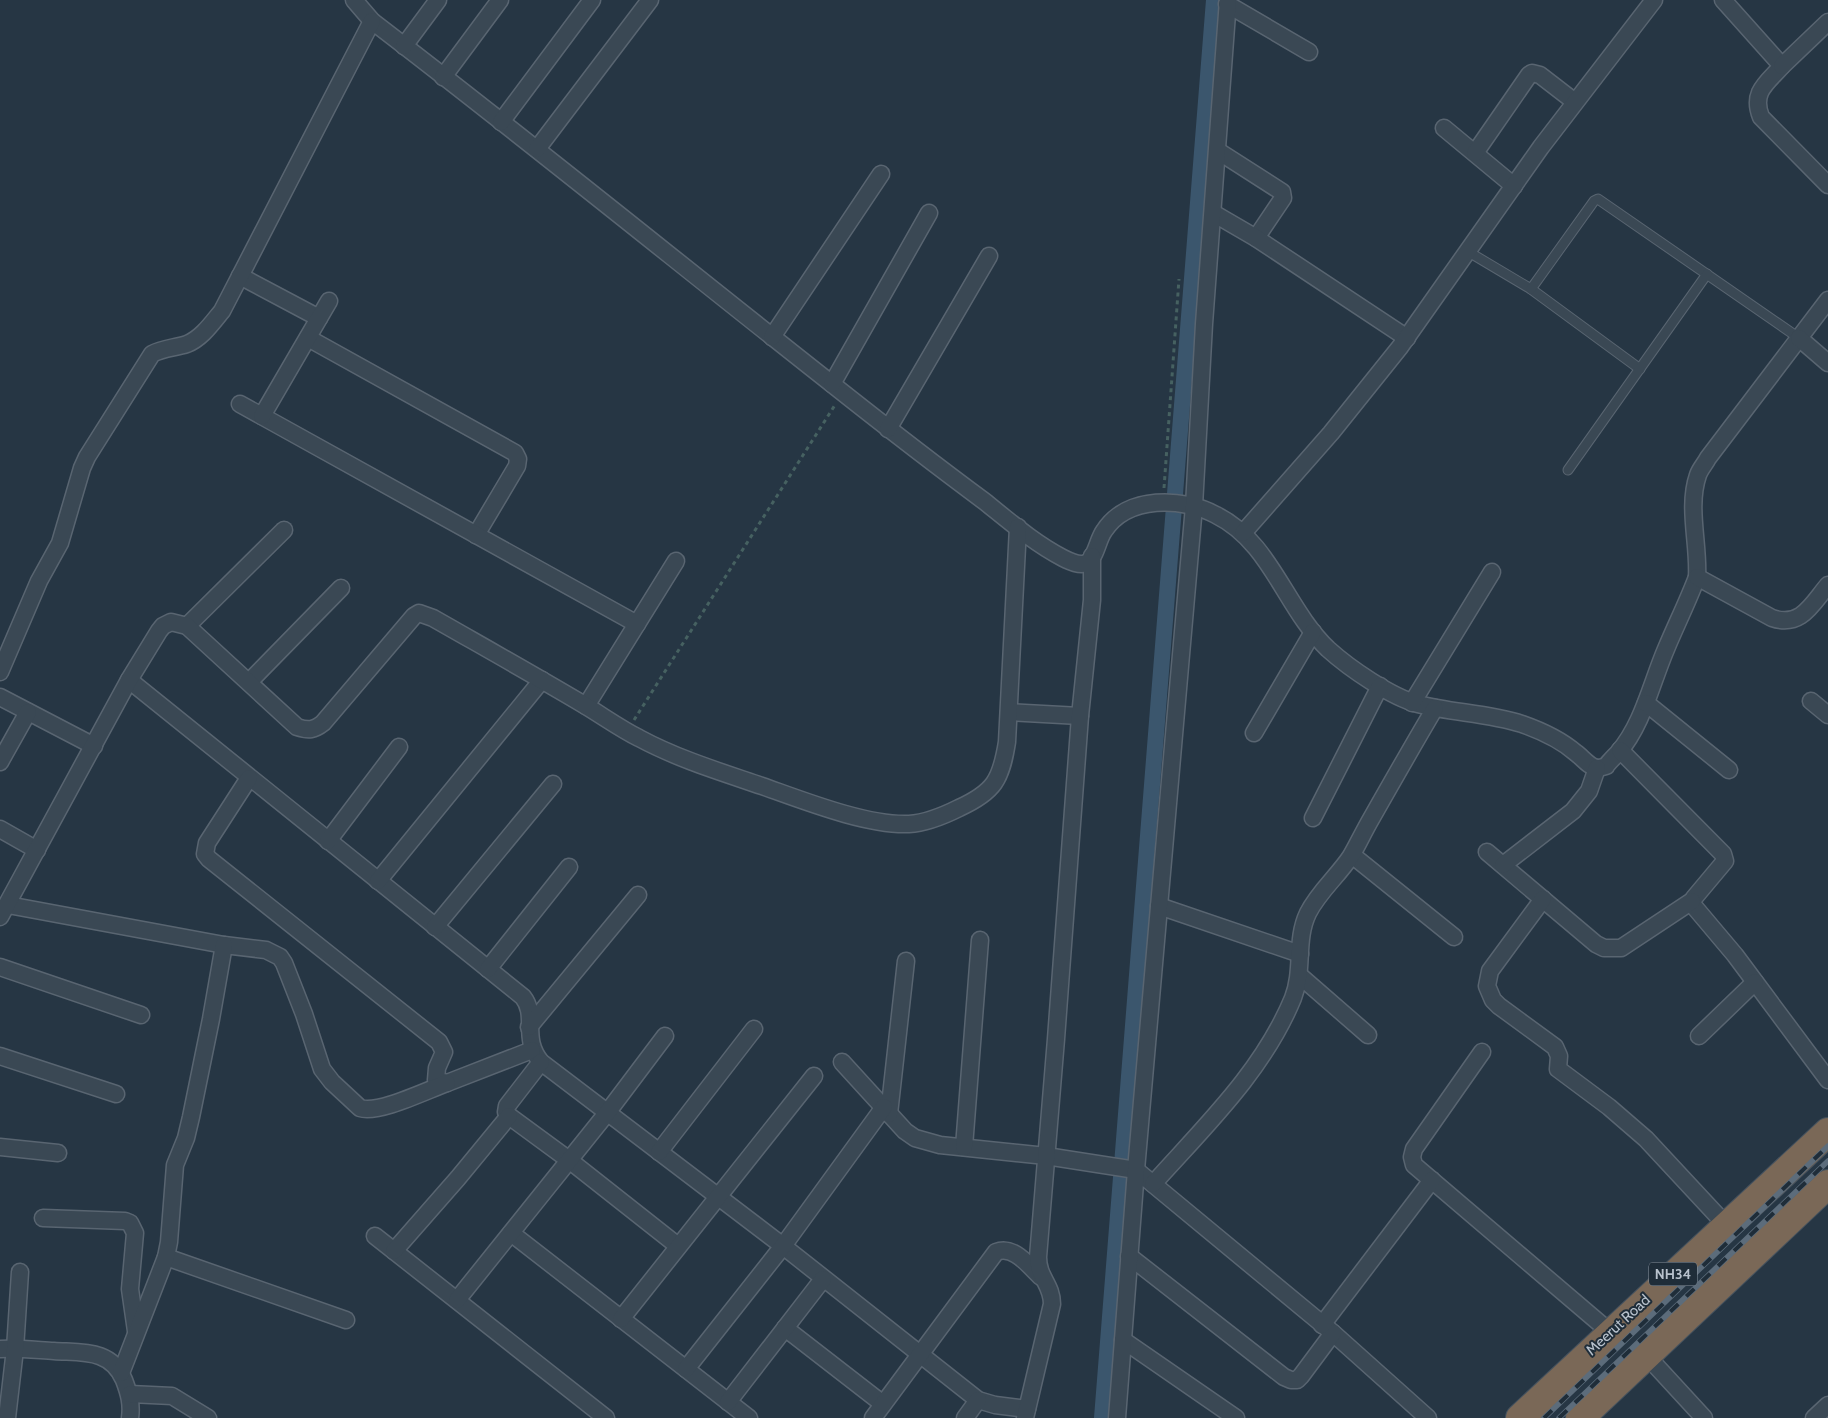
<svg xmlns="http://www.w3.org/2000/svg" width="1828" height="1418" viewBox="0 0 1828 1418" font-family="Cabin,sans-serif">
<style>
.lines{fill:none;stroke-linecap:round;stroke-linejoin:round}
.canal{stroke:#3b566d;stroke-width:16}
.lane-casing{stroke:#596571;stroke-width:11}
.street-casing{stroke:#596571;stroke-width:19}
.highway-casing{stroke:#45525e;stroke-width:30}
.path{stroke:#466161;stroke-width:3;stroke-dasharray:4 4;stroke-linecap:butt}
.lane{stroke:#3a4854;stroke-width:9}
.street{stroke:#3a4854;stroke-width:16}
.highway{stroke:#7a6857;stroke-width:28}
.rail-casing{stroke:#5c6c7b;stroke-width:5.5}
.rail{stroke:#1f2d39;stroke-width:4;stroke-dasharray:11;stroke-linecap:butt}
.labels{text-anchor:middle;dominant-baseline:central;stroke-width:4;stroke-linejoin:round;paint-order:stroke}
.shield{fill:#1f2d39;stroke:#8a95a1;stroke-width:1}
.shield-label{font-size:14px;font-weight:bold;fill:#b8c2cd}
.street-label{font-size:15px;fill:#b8c2cd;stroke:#1f2d39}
</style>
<rect width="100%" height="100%" fill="#263644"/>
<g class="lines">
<!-- canal -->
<path class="canal" d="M1102,1418L1214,0"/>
<defs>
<g id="lane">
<path d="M1467,251L1531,289L1640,369"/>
<path d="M1531,289L1594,201L1598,199L1799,338"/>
<path d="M1568,470L1707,274"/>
</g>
<g id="street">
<path d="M354,0L372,21C529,141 682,266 837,388C885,426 934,464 984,501C1009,521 1034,543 1063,558C1069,561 1081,567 1088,562C1096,556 1098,539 1104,531C1127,495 1183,497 1216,515C1271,542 1285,608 1328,649C1349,668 1391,697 1418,704C1452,713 1488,713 1522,724C1542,731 1560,739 1576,753C1582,757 1589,767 1597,768C1600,768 1603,767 1606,766C1606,765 1617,754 1618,753C1643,724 1651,684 1666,649C1676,625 1688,601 1697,577C1699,544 1687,507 1698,475C1700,469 1705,464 1708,458L1828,300"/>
<path d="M1723,0L1782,66C1767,83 1751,92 1761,117L1828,185"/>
<path d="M1227,4L1309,52"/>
<path d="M404,46L438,0"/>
<path d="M1782,66L1828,22"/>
<path d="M443,77L500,0"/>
<path d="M501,122L592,0"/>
<path d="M1444,128L1514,186"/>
<path d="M537,149L650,0"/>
<path d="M1218,151L1282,192L1283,198L1256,238"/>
<path d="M1475,153L1529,75L1532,73L1540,75L1575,102"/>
<path d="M1213,213L1256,238L1407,338"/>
<path d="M240,276L319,318"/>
<path d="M772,337L881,174"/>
<path d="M308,338L515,453L518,459L517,466L476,535"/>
<path d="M1799,338L1828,363"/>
<path d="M832,384L929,213"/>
<path d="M240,404L637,624"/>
<path d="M262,416L329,301"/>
<path d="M888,429L989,256"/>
<path d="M1243,533L1331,433L1400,347L1541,147L1654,0"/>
<path d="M1697,577L1772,618C1801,628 1812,604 1828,585"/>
<path d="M187,626L284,530"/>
<path d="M0,672L39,581L60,543L82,468L87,457L152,354C163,348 175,348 187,344C202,338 212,323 222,311L372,21"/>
<path d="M129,680L523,997C538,1016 521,1038 541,1062L783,1246L978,1400L995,1405L1027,1409"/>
<path d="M249,682L341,588"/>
<path d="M0,697L94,746"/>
<path d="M1811,701L1828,715"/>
<path d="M1412,703L1492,572"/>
<path d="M1646,703L1729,770"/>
<path d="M586,706L676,561"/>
<path d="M1009,712L1080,716"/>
<path d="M1254,733L1313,632"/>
<path d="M1620,750L1723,854L1725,861L1694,898L1692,904L1735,955L1828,1080"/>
<path d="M0,762L28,712"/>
<path d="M249,778L207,843L205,854L209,859L439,1042L444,1052L437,1068L436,1080L447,1083L532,1050"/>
<path d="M1313,818L1380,686"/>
<path d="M0,829L37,850"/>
<path d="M328,841L399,747"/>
<path d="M1487,852L1596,944L1604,948H1621L1692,901"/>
<path d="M1352,855L1454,937"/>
<path d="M1503,865L1573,811L1589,791L1597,768"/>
<path d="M378,881L542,680"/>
<path d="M1543,899L1490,971L1487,986L1493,1000L1499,1006L1555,1047L1559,1056L1558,1069L1609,1107L1646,1139L1726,1225"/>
<path d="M8,905L224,945L266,950L280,957L284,963L304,1014L322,1069L332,1082L360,1108C379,1114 427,1090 447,1083"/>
<path d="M1159,906L1300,954"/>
<path d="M0,917L129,680L159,631L163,626L171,622L187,626L297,727C309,731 314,730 323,723L414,616L419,613L433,618C482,646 532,674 581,703C600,714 619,728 639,738C678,759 721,772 762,786C802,800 867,826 909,824C926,823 943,816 959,808C994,792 1001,780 1007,742L1018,527"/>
<path d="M435,927L553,784"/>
<path d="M0,967L141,1015"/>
<path d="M488,969L569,867"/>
<path d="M1299,975L1368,1035"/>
<path d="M529,1027L638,895"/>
<path d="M1699,1036L1755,982"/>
<path d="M1482,1052L1414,1149L1412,1157L1414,1165L1610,1332"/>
<path d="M0,1056L116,1094"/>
<path d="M541,1062L507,1106L506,1112L509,1116L569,1160L678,1246"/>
<path d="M842,1062L905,1131L915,1138L940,1145L1046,1156L1136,1170L1333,1333L1428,1418"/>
<path d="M889,1114L906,961"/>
<path d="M0,1147L58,1153"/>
<path d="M964,1147L980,940"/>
<path d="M659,1152L754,1029"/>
<path d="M1153,1184C1205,1126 1263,1071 1293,998C1304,970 1295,940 1308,913C1319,891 1338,876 1351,856C1358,844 1364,831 1371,819C1392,782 1413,745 1435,708"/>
<path d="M43,1218L125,1221L130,1223L135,1233L130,1289L136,1331"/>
<path d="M511,1233L749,1418"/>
<path d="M375,1236L606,1418"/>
<path d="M394,1251L458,1178L509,1116"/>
<path d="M1129,1256L1284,1377L1291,1380H1297L1301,1376L1333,1333"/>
<path d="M166,1257L346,1320"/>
<path d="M457,1300L607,1113L665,1036"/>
<path d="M621,1319L814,1076"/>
<path d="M1322,1325L1432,1180"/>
<path d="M785,1328L883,1404"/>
<path d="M1123,1340L1236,1418"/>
<path d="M0,1349C18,1348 36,1350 54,1351C83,1353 111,1349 124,1380C129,1393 132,1404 130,1418"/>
<path d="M1647,1356L1704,1418"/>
<path d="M686,1369L783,1246L884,1107"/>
<path d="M121,1373L166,1257L169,1242L175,1165L186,1138L191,1117L211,1019L224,945"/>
<path d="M130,1394L172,1396L208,1418"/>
<path d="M728,1402L823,1279"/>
<path d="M7,1418L15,1349L20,1272"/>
<path d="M873,1418L996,1252C1014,1245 1028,1265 1041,1277"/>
<path d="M965,1418L978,1400"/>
<path d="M1025,1418L1052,1304C1052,1284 1038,1278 1038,1257L1056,1039L1080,716L1092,600V556"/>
<path d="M1117,1418L1136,1170L1194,506L1204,324L1228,0"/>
<path d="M1814,1418L1828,1405"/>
</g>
<g id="highway">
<path d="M1520,1418L1828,1132"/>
<path d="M1580,1418L1828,1184"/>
</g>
</defs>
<!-- lane casing -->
<use href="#lane" class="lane-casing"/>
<!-- street casing -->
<use href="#street" class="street-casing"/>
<!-- highway casing -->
<use href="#highway" class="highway-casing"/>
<!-- path -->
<g class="path">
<path d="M1164,488L1179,279"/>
<path d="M634,720L835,405"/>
</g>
<!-- lane -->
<use href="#lane" class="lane"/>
<!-- street -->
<use href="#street" class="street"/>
<!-- highway -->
<use href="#highway" class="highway"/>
<defs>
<g id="rail">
<path d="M1544,1418L1828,1146"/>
<path d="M1559,1418L1828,1161"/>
</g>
</defs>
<!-- rail casing -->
<use href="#rail" class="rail-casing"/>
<!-- rail -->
<use href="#rail" class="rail"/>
</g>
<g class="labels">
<!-- shield labels -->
<rect class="shield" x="1649" y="1262.5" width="48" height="23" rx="4"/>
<g class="shield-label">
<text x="1673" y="1274">NH34</text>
</g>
<!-- street labels -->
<g class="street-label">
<text transform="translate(1618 1325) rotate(-43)">Meerut Road</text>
</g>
</g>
</svg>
